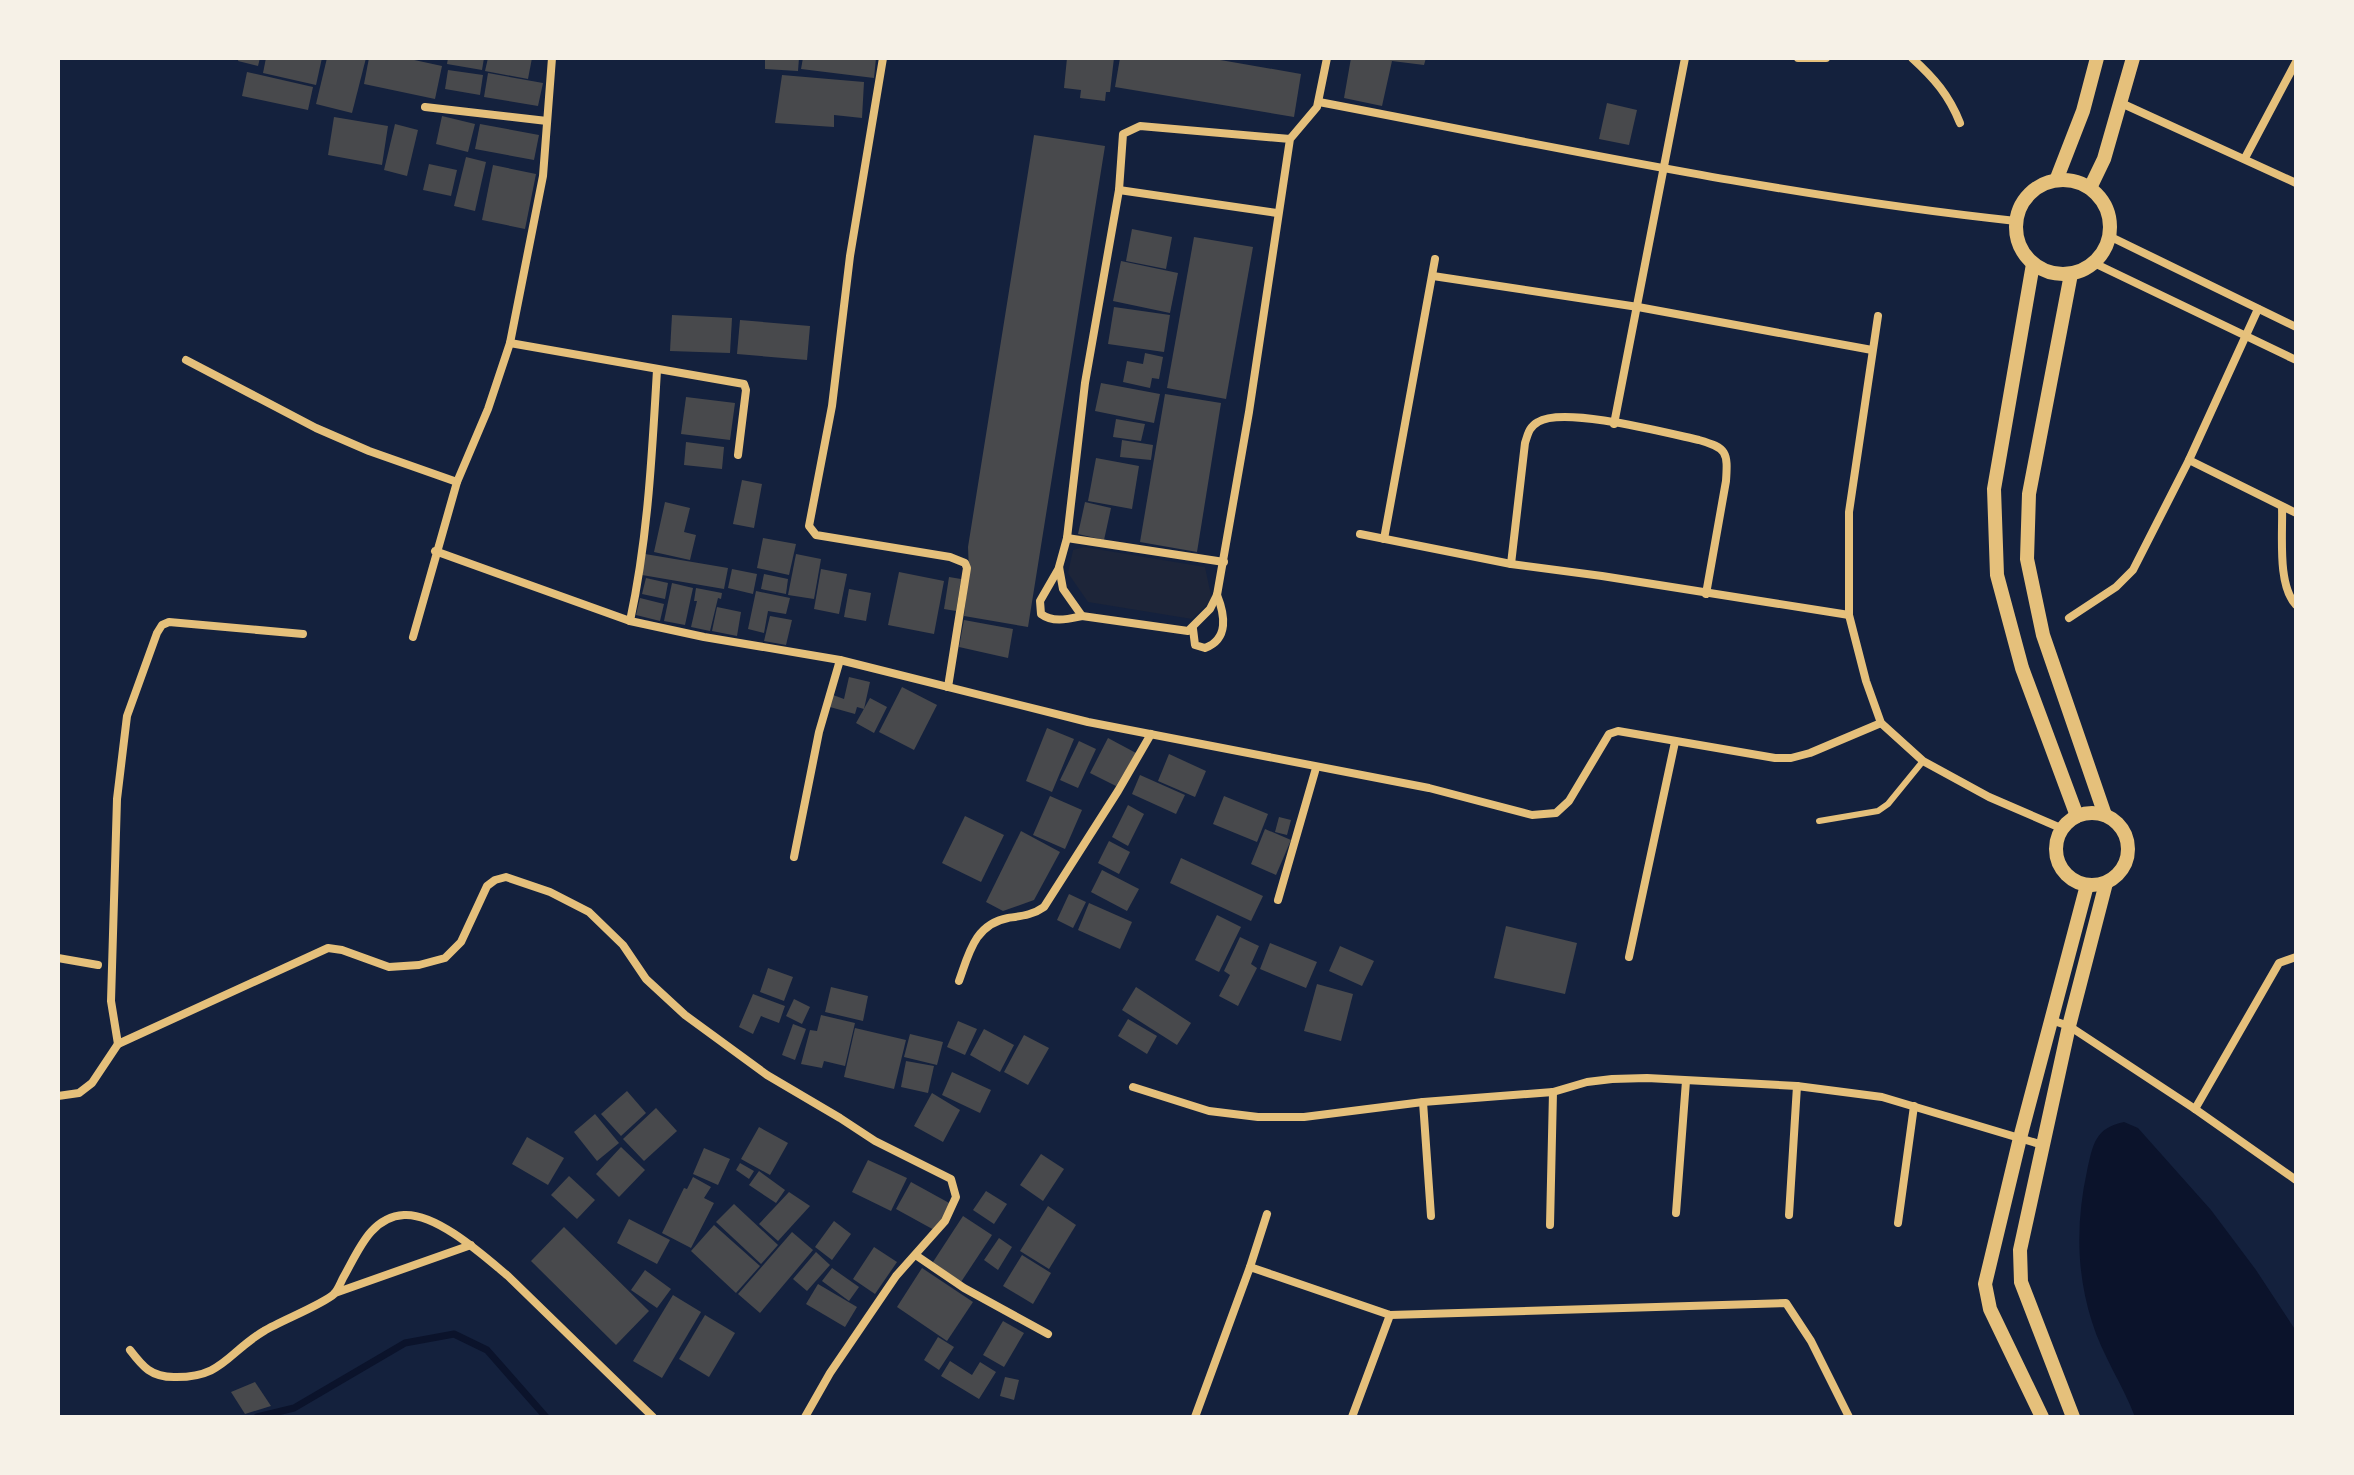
<svg xmlns="http://www.w3.org/2000/svg" width="2354" height="1475" viewBox="0 0 2354 1475" font-family="'PT Sans Narrow',sans-serif">
<style>
.green{fill:#1d2539}
.water{fill:#0b132b}
.lines{fill:none;stroke-linecap:round;stroke-linejoin:round}
.stream{stroke:#0b132b;stroke-width:7}
.building{fill:#48494c}
.service{stroke:#e5c07b;stroke-width:6}
.minor{stroke:#e5c07b;stroke-width:8}
.tertiary{stroke:#e5c07b;stroke-width:14}
</style>
<rect width="100%" height="100%" fill="#14213d"/>
<!-- green -->
<path class="green" d="M1084,547L1205,567L1212,600L1192,619L1088,602L1068,573L1073,550Z"/>
<!-- water -->
<path class="water" d="M2124,1122L2138,1128L2211,1210L2256,1270L2296,1331V1417H2135C2123,1385 2102,1355 2092,1322C2076,1272 2076,1221 2087,1171C2093,1144 2095,1128 2124,1122Z"/>
<g class="lines">
<!-- stream -->
<path class="stream" d="M257,1417L294,1408L405,1343L454,1334L487,1350L546,1417"/>
</g>
<!-- building -->
<g class="building">
<path d="M239,58H260L258,66L238,61Z"/>
<path d="M266,58H322L316,85L263,73Z"/>
<path d="M327,58H366L352,113L316,104Z"/>
<path d="M369,58H405L442,66L435,99L364,84Z"/>
<path d="M448,58H484L482,70L447,64Z"/>
<path d="M488,58H532L528,79L485,71Z"/>
<path d="M765,58H799L798,71L765,69Z"/>
<path d="M803,58H876L874,78L801,69Z"/>
<path d="M1067,58H1114L1110,92H1106L1105,101L1080,98L1081,90L1064,88Z"/>
<path d="M1120,58H1209L1301,74L1294,117L1115,87Z"/>
<path d="M1351,58H1426L1424,65L1392,61L1382,106L1344,98Z"/>
<path d="M448,70L483,75L480,95L445,89Z"/>
<path d="M247,72L313,87L308,110L242,96Z"/>
<path d="M488,73L543,83L538,106L484,97Z"/>
<path d="M782,75L864,82L862,118L834,115V127L775,123Z"/>
<path d="M1607,103L1637,110L1629,145L1599,139Z"/>
<path d="M442,116L475,124L468,152L436,144Z"/>
<path d="M334,117L388,126L382,165L328,155Z"/>
<path d="M395,124L418,130L407,176L384,170Z"/>
<path d="M480,124L539,135L534,160L475,149Z"/>
<path d="M1034,135L1105,146L1028,627L964,616L969,571L968,547Z"/>
<path d="M466,157L486,162L475,211L454,206Z"/>
<path d="M429,164L457,170L451,196L423,190Z"/>
<path d="M493,165L536,174L525,229L482,220Z"/>
<path d="M1132,229L1172,237L1166,269L1126,261Z"/>
<path d="M1194,237L1253,247L1226,399L1167,388Z"/>
<path d="M1121,261L1178,273L1170,313L1113,301Z"/>
<path d="M1114,307L1170,315L1164,352L1108,344Z"/>
<path d="M672,315L732,318L730,353L670,351Z"/>
<path d="M740,320L810,326L807,360L737,354Z"/>
<path d="M1145,353L1163,357L1159,379L1152,378L1150,388L1123,382L1127,361L1143,364Z"/>
<path d="M1101,383L1160,394L1154,423L1095,411Z"/>
<path d="M1165,394L1221,403L1197,552L1140,542Z"/>
<path d="M686,397L735,403L730,440L681,434Z"/>
<path d="M1116,419L1145,424L1141,441L1113,437Z"/>
<path d="M1122,440L1153,445L1151,460L1120,457Z"/>
<path d="M686,442L724,447L722,469L684,465Z"/>
<path d="M1096,458L1139,466L1132,509L1088,501Z"/>
<path d="M742,480L762,484L754,528L733,524Z"/>
<path d="M665,502L690,508L684,532L696,535L690,560L654,552Z"/>
<path d="M1085,502L1111,508L1104,540L1078,534Z"/>
<path d="M763,538L796,544L789,575L757,568Z"/>
<path d="M645,554L728,568L724,589L642,575Z"/>
<path d="M796,554L821,559L814,599L788,595Z"/>
<path d="M732,569L757,574L753,594L728,588Z"/>
<path d="M821,569L847,574L839,614L814,609Z"/>
<path d="M899,572L944,581L934,634L888,625Z"/>
<path d="M764,574L788,579L786,594L761,589Z"/>
<path d="M949,577L961,579L956,611L944,609Z"/>
<path d="M646,578L668,583L665,599L642,594Z"/>
<path d="M672,583L693,588L685,625L664,621Z"/>
<path d="M696,588L722,593L721,599L718,598L710,631L691,627L697,601H694Z"/>
<path d="M849,589L871,593L866,621L844,617Z"/>
<path d="M756,591L790,598L786,614L768,611L764,633L748,629Z"/>
<path d="M640,598L664,604L660,621L636,615Z"/>
<path d="M717,607L741,612L737,636L712,631Z"/>
<path d="M770,616L792,620L786,645L764,641Z"/>
<path d="M964,620L1013,629L1008,658L959,647Z"/>
<path d="M849,677L870,682L864,709L857,707L855,714L830,707L833,695L844,699Z"/>
<path d="M902,687L937,705L914,750L879,732Z"/>
<path d="M870,698L887,707L874,733L856,723Z"/>
<path d="M1047,728L1074,739L1052,792L1026,781Z"/>
<path d="M1108,738L1136,753L1116,786L1090,773Z"/>
<path d="M1079,741L1096,749L1078,788L1060,780Z"/>
<path d="M1169,754L1206,771L1195,797L1158,781Z"/>
<path d="M1140,775L1185,795L1176,814L1132,794Z"/>
<path d="M1050,796L1082,810L1065,849L1033,835Z"/>
<path d="M1224,796L1268,814L1257,842L1213,824Z"/>
<path d="M1128,805L1144,814L1128,846L1112,837Z"/>
<path d="M965,816L1004,835L981,882L942,863Z"/>
<path d="M1279,817L1291,820L1287,835L1275,832Z"/>
<path d="M1265,829L1291,840L1276,875L1251,864Z"/>
<path d="M1021,831L1060,852L1034,900L1003,911L986,902Z"/>
<path d="M1109,841L1130,852L1119,874L1098,863Z"/>
<path d="M1181,858L1263,896L1251,921L1170,883Z"/>
<path d="M1102,870L1139,889L1127,911L1091,892Z"/>
<path d="M1069,894L1086,902L1073,928L1057,920Z"/>
<path d="M1089,903L1132,922L1120,949L1078,930Z"/>
<path d="M1217,915L1241,927L1219,972L1195,960Z"/>
<path d="M1506,926L1577,943L1565,994L1494,978Z"/>
<path d="M1240,937L1259,946L1251,964L1257,968L1238,1006L1219,996L1230,975L1224,971Z"/>
<path d="M1270,943L1317,962L1306,988L1260,969Z"/>
<path d="M1340,946L1374,961L1362,986L1329,971Z"/>
<path d="M768,968L793,977L784,1001L760,992Z"/>
<path d="M1317,984L1353,994L1341,1041L1304,1031Z"/>
<path d="M831,987L868,996L863,1021L825,1012Z"/>
<path d="M1136,987L1191,1023L1177,1045L1122,1010Z"/>
<path d="M753,994L785,1006L779,1023L761,1016L753,1034L739,1027Z"/>
<path d="M794,999L810,1007L802,1024L786,1016Z"/>
<path d="M821,1015L855,1023L845,1066L824,1061L822,1068L801,1064L810,1030L817,1031Z"/>
<path d="M1128,1019L1157,1036L1147,1054L1118,1036Z"/>
<path d="M958,1021L977,1029L965,1055L947,1047Z"/>
<path d="M793,1024L806,1029L795,1060L782,1055Z"/>
<path d="M855,1028L906,1040L894,1089L844,1077Z"/>
<path d="M984,1029L1014,1045L1000,1072L970,1055Z"/>
<path d="M910,1034L943,1042L937,1065L904,1057Z"/>
<path d="M1024,1035L1049,1048L1028,1085L1004,1072Z"/>
<path d="M906,1061L934,1066L928,1093L901,1087Z"/>
<path d="M952,1072L991,1090L980,1113L942,1095Z"/>
<path d="M627,1091L646,1113L621,1136L601,1114Z"/>
<path d="M932,1093L960,1110L943,1142L914,1126Z"/>
<path d="M656,1108L677,1131L644,1161L623,1139Z"/>
<path d="M595,1114L619,1143L597,1161L574,1132Z"/>
<path d="M759,1127L788,1143L770,1175L741,1159Z"/>
<path d="M527,1137L564,1158L548,1185L512,1164Z"/>
<path d="M621,1147L645,1170L619,1197L596,1174Z"/>
<path d="M704,1148L730,1159L718,1185L693,1174Z"/>
<path d="M1041,1154L1064,1169L1043,1201L1020,1185Z"/>
<path d="M868,1160L907,1178L891,1211L852,1192Z"/>
<path d="M740,1163L754,1171L749,1179L736,1170Z"/>
<path d="M759,1171L785,1190L776,1203L749,1185Z"/>
<path d="M569,1176L595,1200L577,1219L551,1195Z"/>
<path d="M693,1177L711,1187L704,1198L714,1203L691,1248L662,1233L684,1188L687,1189Z"/>
<path d="M911,1182L951,1204L936,1231L896,1209Z"/>
<path d="M986,1191L1007,1204L994,1224L973,1210Z"/>
<path d="M789,1192L810,1206L778,1241L759,1224Z"/>
<path d="M734,1204L778,1245L761,1264L716,1222Z"/>
<path d="M1048,1206L1076,1225L1049,1269L1020,1251Z"/>
<path d="M963,1216L992,1235L961,1282L933,1262Z"/>
<path d="M629,1219L670,1240L657,1264L617,1243Z"/>
<path d="M834,1221L851,1234L832,1260L815,1247Z"/>
<path d="M714,1225L760,1266L736,1293L691,1251Z"/>
<path d="M564,1227L649,1311L616,1345L531,1261Z"/>
<path d="M792,1232L813,1250L760,1313L738,1294Z"/>
<path d="M999,1238L1012,1247L998,1270L984,1260Z"/>
<path d="M874,1247L897,1262L875,1294L853,1279Z"/>
<path d="M816,1252L830,1265L807,1291L793,1279Z"/>
<path d="M1022,1255L1051,1273L1033,1304L1003,1286Z"/>
<path d="M832,1268L859,1287L849,1301L822,1281Z"/>
<path d="M922,1268L973,1302L947,1341L897,1307Z"/>
<path d="M645,1270L671,1289L657,1308L631,1290Z"/>
<path d="M818,1284L857,1307L845,1327L806,1304Z"/>
<path d="M673,1295L701,1312L662,1378L633,1361Z"/>
<path d="M705,1315L735,1333L709,1377L679,1359Z"/>
<path d="M1003,1321L1024,1333L1004,1367L983,1355Z"/>
<path d="M938,1337L954,1347L939,1370L924,1360Z"/>
<path d="M950,1361L972,1375L980,1362L996,1372L979,1399L941,1376Z"/>
<path d="M1005,1377L1019,1380L1014,1400L1000,1396Z"/>
<path d="M255,1382L271,1406L245,1414L231,1392Z"/>
</g>
<g class="lines">
<!-- service -->
<path class="service" d="M1819,821L1878,811L1888,804L1923,761"/>
<!-- minor -->
<g class="minor">
<path d="M883,58L850,256L832,406L809,526L816,535L950,557L965,563L967,568L948,687"/>
<path d="M1798,58H1826"/>
<path d="M1912,58C1934,78 1949,95 1960,123"/>
<path d="M1319,102C1550,146 1782,196 2016,221"/>
<path d="M2121,103L2296,183"/>
<path d="M425,107L547,121"/>
<path d="M1290,139L1140,126L1123,134L1119,190L1085,383L1067,538L1059,567L1063,589L1082,616L1188,631L1210,609L1217,595L1249,412L1290,139L1317,107L1327,58"/>
<path d="M2245,158L2296,62"/>
<path d="M1119,190L1277,213"/>
<path d="M2109,236L2296,327"/>
<path d="M2094,263L2296,360"/>
<path d="M1433,276L1638,307L1872,350"/>
<path d="M1878,316L1849,512V615L1866,681L1881,723L1923,761L1989,797L2063,829"/>
<path d="M510,343L744,384L746,390L738,455"/>
<path d="M186,360L316,428L369,451L457,482"/>
<path d="M1614,424L1685,58"/>
<path d="M2189,460L2296,513"/>
<path d="M2282,507C2283,534 2277,585 2296,605"/>
<path d="M1360,534L1511,564L1602,576L1849,615"/>
<path d="M1067,538L1224,562"/>
<path d="M1384,539L1435,259"/>
<path d="M435,551L630,621L704,637L840,660L1088,722L1429,788L1532,815L1556,813L1569,801L1609,734L1618,731L1775,758H1791L1810,753L1881,723"/>
<path d="M1511,564L1525,443C1528,434 1529,427 1538,422C1563,406 1667,433 1699,440C1727,448 1728,452 1726,481L1706,594"/>
<path d="M1059,568L1040,601L1041,614C1053,623 1068,619 1082,616"/>
<path d="M2069,618L2116,587L2133,570L2189,460L2258,309"/>
<path d="M630,621C648,538 652,454 657,370"/>
<path d="M1193,629L1195,645L1205,648C1229,639 1225,615 1217,595"/>
<path d="M413,637L457,482L488,409L510,343L543,176L552,58"/>
<path d="M794,857L819,732L840,660"/>
<path d="M1278,900L1316,768"/>
<path d="M1629,957L1675,742"/>
<path d="M58,958L98,965"/>
<path d="M959,981C969,953 975,924 1008,918C1021,916 1033,915 1044,907L1118,791L1151,734"/>
<path d="M2051,1020L2069,1026L2195,1109L2296,1180"/>
<path d="M118,1044L111,1001L117,799L127,716L157,633L162,625L169,622L303,634"/>
<path d="M1133,1087L1209,1111L1258,1117H1304L1423,1102L1553,1092L1587,1082L1612,1079L1647,1078L1797,1086L1882,1097L2043,1145"/>
<path d="M58,1096L79,1093L92,1083L118,1044L328,948L342,950L389,967L419,965L445,958L461,942L487,886L495,880L506,877L550,892L589,912L623,945L646,979L685,1015L767,1075L840,1118L875,1141L951,1179L956,1197L945,1221L896,1276L830,1373L805,1417"/>
<path d="M1423,1102L1431,1216"/>
<path d="M2195,1109L2279,963L2296,957"/>
<path d="M1676,1213L1686,1081"/>
<path d="M1789,1215L1797,1086"/>
<path d="M1898,1223L1914,1106"/>
<path d="M1550,1225L1553,1092"/>
<path d="M917,1256L964,1288L1048,1334"/>
<path d="M1250,1267L1267,1214"/>
<path d="M335,1293L471,1245"/>
<path d="M130,1350C143,1367 151,1377 174,1377C223,1378 227,1353 264,1331C280,1321 322,1305 334,1294C338,1290 341,1282 343,1278C358,1252 370,1217 404,1215C437,1213 484,1256 508,1276L653,1417"/>
<path d="M1195,1417L1250,1267L1390,1315L1786,1303L1811,1341L1849,1417"/>
<path d="M1352,1417L1390,1315"/>
</g>
<!-- tertiary -->
<g class="tertiary">
<path d="M2057,178L2083,111L2097,58"/>
<circle cx="2063" cy="227" r="47"/>
<path d="M2090,188L2104,159L2133,58"/>
<path d="M2033,264L1994,489L1997,575L2022,668L2077,816"/>
<path d="M2071,274L2029,494L2027,559L2043,635L2105,815"/>
<circle cx="2092" cy="849" r="36"/>
<path d="M2042,1417L1990,1309L1985,1284L2020,1138L2087,885"/>
<path d="M2073,1417L2021,1282L2020,1250L2069,1026L2106,883"/>
</g>
</g>
<!-- border -->
<rect width="2354" height="1475" fill="none" stroke="#f6f1e7" stroke-width="120"/>
</svg>
